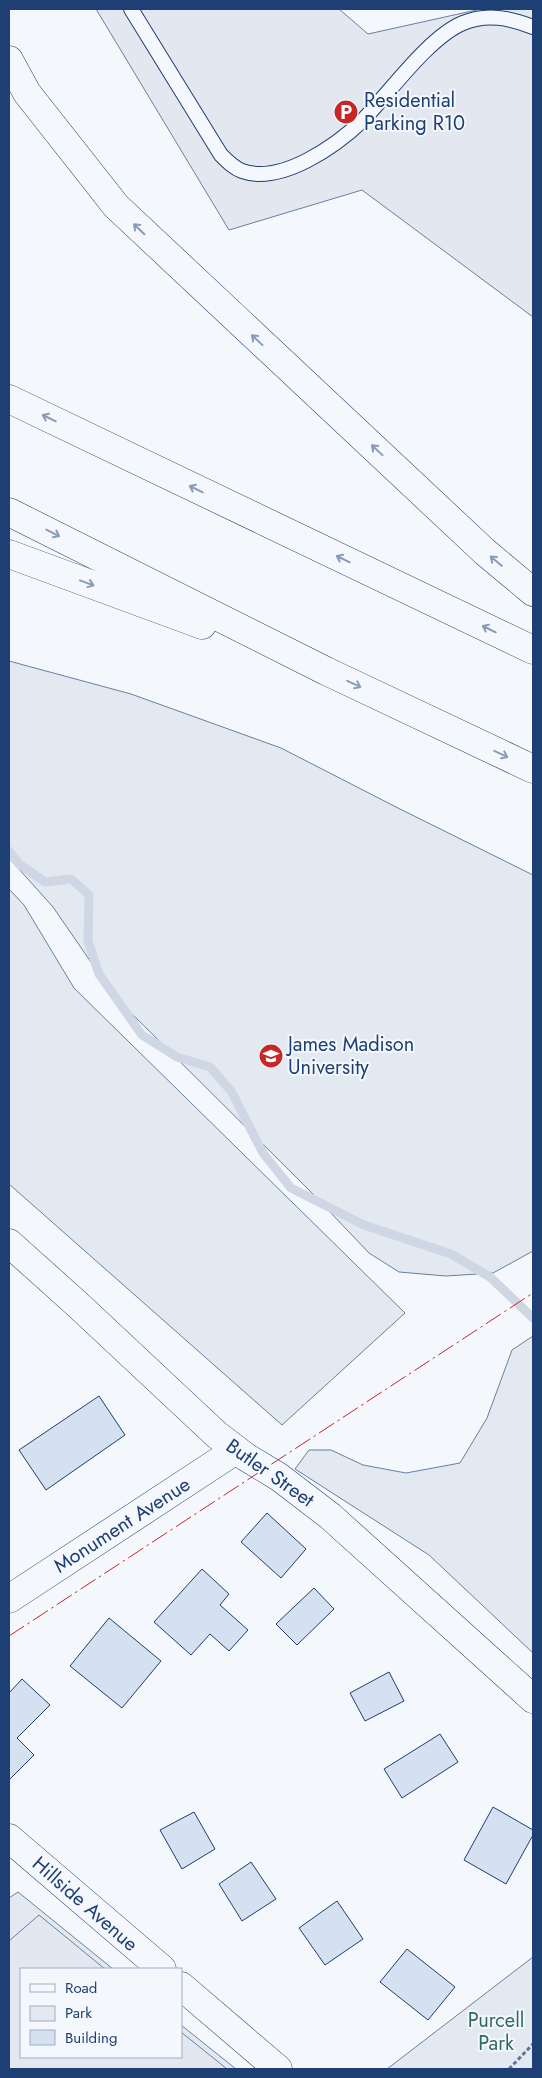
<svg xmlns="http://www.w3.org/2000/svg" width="542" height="2078" viewBox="0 0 542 2078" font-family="Jost,sans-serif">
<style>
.green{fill:#e3e9f0;stroke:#687fa3}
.parking{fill:#e3e8f0;stroke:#687fa3}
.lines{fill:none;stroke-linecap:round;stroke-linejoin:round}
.stream{stroke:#cfd7e4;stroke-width:9}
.building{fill:#d5e0f0;stroke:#1d3f73}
.service-casing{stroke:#1d3f73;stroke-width:16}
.minor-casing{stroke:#1d3f73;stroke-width:29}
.motorway-casing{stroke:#1d3f73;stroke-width:29}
.path{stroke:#5e769c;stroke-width:3;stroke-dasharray:4 2.5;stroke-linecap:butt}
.service{stroke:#f4f7fb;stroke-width:14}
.minor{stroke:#f4f7fb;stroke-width:28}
.motorway{stroke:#f4f7fb;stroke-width:28}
.power{stroke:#c62828;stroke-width:1;stroke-dasharray:18 4 2.5 4;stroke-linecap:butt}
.oneway{stroke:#889bb7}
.labels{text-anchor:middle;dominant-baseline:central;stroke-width:4;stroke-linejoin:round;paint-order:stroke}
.poi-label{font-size:20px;fill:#1d3f73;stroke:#f4f7fb;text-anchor:start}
.street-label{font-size:20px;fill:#1d3f73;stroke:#f4f7fb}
.park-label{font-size:20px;fill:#2c6c60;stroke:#f4f7fb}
</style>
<rect width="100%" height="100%" fill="#f4f7fb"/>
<!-- green -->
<g class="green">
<path d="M9,661L131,694L281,748L398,808L533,875V1251L493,1273L446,1276L399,1272L369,1253L309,1190L115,997L53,907L9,858Z"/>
<path d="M9,889L24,905L74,988L405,1313L282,1425L9,1184Z"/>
<path d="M533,1336V1653L429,1555L295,1469L309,1450H331L363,1465L406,1473L460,1463L487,1418L512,1350Z"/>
<path d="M18,1892L113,1969H21V2057H181V2025L236,2069H9V1898Z"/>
<path d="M533,1957V2069H387Z"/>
</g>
<!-- parking -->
<g class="parking">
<path d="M96,9H339L368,34L481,9H533V317L362,190L229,230Z"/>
<path d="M39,1915L105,1969H21V2057H181V2032L227,2069H9V1941Z"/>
</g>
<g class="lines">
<!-- stream -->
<path class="stream" d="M9,851L19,864L45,882L71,879L89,895L88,941L99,974L142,1035L177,1057L210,1067L231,1091L263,1153L291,1188L364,1225L451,1254L490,1277L533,1318"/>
</g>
<!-- building -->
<g class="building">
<path d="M99,1396L125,1435L46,1490L19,1450Z"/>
<path d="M267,1513L306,1549L281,1578L241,1542Z"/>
<path d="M202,1569L229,1594L220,1605L248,1630L229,1651L210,1634L191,1655L154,1622Z"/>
<path d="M314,1588L334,1609L297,1645L276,1624Z"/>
<path d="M109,1618L161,1661L122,1708L70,1666Z"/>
<path d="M389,1672L404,1701L365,1721L350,1693Z"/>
<path d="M22,1679L50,1705L17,1738L34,1755L10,1779L9,1778V1693Z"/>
<path d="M440,1734L458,1762L402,1798L384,1769Z"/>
<path d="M493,1807L533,1830V1835L506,1884L464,1860Z"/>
<path d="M194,1812L215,1849L182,1869L160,1830Z"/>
<path d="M251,1862L276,1899L242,1921L219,1884Z"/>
<path d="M337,1901L363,1939L325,1965L299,1928Z"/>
<path d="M407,1949L455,1987L428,2020L380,1982Z"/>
</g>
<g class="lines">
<defs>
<path id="service" d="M131,9L221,155C228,162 234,168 242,171C281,185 336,146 363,120C390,92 429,37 463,23C487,13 510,18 533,27"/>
<g id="minor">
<path d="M9,1243L77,1304L217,1435L246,1457L279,1477L330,1516L533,1699"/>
<path d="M9,1599L236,1450"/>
<path d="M9,1838L162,1969"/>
<path d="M181,1986L278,2069"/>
</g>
<g id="motorway">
<path d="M9,60L27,93L116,206L485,552L533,592"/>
<path d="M9,399L533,650"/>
<path d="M9,512L326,671L533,769"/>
<path d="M9,554L202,625"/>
</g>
</defs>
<!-- service casing -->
<use href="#service" class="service-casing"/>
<!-- minor casing -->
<use href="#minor" class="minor-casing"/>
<!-- motorway casing -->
<use href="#motorway" class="motorway-casing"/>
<!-- path -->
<path class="path" d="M509,2069L533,2044"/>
<!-- service -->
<use href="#service" class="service"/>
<!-- minor -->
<use href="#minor" class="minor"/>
<!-- motorway -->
<use href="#motorway" class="motorway"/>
<!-- power -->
<path class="power" d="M9,1636L533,1293"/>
</g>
<!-- one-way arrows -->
<defs><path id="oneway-shaft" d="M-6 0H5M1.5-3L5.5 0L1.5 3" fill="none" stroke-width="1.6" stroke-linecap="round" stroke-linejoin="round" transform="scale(1.25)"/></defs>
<g class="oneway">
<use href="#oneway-shaft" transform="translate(139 229) rotate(-136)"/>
<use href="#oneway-shaft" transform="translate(257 340) rotate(-137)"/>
<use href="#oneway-shaft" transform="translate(49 418) rotate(-154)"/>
<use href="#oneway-shaft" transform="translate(377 450) rotate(-137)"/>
<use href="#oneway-shaft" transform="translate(196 489) rotate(-154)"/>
<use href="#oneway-shaft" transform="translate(53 533) rotate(27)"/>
<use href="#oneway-shaft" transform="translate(343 559) rotate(-154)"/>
<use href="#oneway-shaft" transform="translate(496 561) rotate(-140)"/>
<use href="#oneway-shaft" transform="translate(87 583) rotate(20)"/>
<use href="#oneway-shaft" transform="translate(489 629) rotate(-154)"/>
<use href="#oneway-shaft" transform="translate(354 684) rotate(25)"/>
<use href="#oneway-shaft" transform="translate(501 754) rotate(25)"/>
</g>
<!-- icons -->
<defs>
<symbol id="parking-disc" viewBox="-11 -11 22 22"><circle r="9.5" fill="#c62828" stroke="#f4f7fb"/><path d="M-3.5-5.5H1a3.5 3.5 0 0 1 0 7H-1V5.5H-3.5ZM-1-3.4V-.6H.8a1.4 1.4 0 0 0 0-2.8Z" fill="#fff"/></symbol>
<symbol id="university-disc" viewBox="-11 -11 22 22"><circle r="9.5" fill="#c62828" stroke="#f4f7fb"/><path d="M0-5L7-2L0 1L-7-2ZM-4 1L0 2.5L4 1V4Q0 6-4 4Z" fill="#fff"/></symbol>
</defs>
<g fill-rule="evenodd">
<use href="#parking-disc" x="332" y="98" width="28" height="28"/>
<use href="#university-disc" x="257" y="1042" width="28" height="28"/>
</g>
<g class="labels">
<!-- poi labels -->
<g class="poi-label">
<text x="364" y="100">Residential<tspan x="364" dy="23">Parking R10</tspan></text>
<text x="288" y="1044">James Madison<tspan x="288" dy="23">University</tspan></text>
</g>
<!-- street labels -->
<g class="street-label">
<text transform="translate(270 1473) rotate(35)">Butler Street</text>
<text transform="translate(122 1525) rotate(-33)">Monument Avenue</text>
<text transform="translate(85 1904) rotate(41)">Hillside Avenue</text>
</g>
<!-- park labels -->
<g class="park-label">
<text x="496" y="2020">Purcell<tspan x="496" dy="23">Park</tspan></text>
</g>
</g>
<!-- border -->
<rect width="542" height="2078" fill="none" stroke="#1d3f73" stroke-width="20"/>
<!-- legend -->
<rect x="20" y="1968" width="162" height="90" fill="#f4f7fb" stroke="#9eadc5"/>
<rect x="30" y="1984" width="25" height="8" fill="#f4f7fb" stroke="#9eadc5"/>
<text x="65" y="1993" font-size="15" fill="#1d3f73">Road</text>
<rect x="30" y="2006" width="25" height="15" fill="#e3e9f0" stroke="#9eadc5"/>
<text x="65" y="2018" font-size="15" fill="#1d3f73">Park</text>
<rect x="30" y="2030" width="25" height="15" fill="#d5e0f0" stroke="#9eadc5"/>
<text x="65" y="2043" font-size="15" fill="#1d3f73">Building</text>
</svg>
